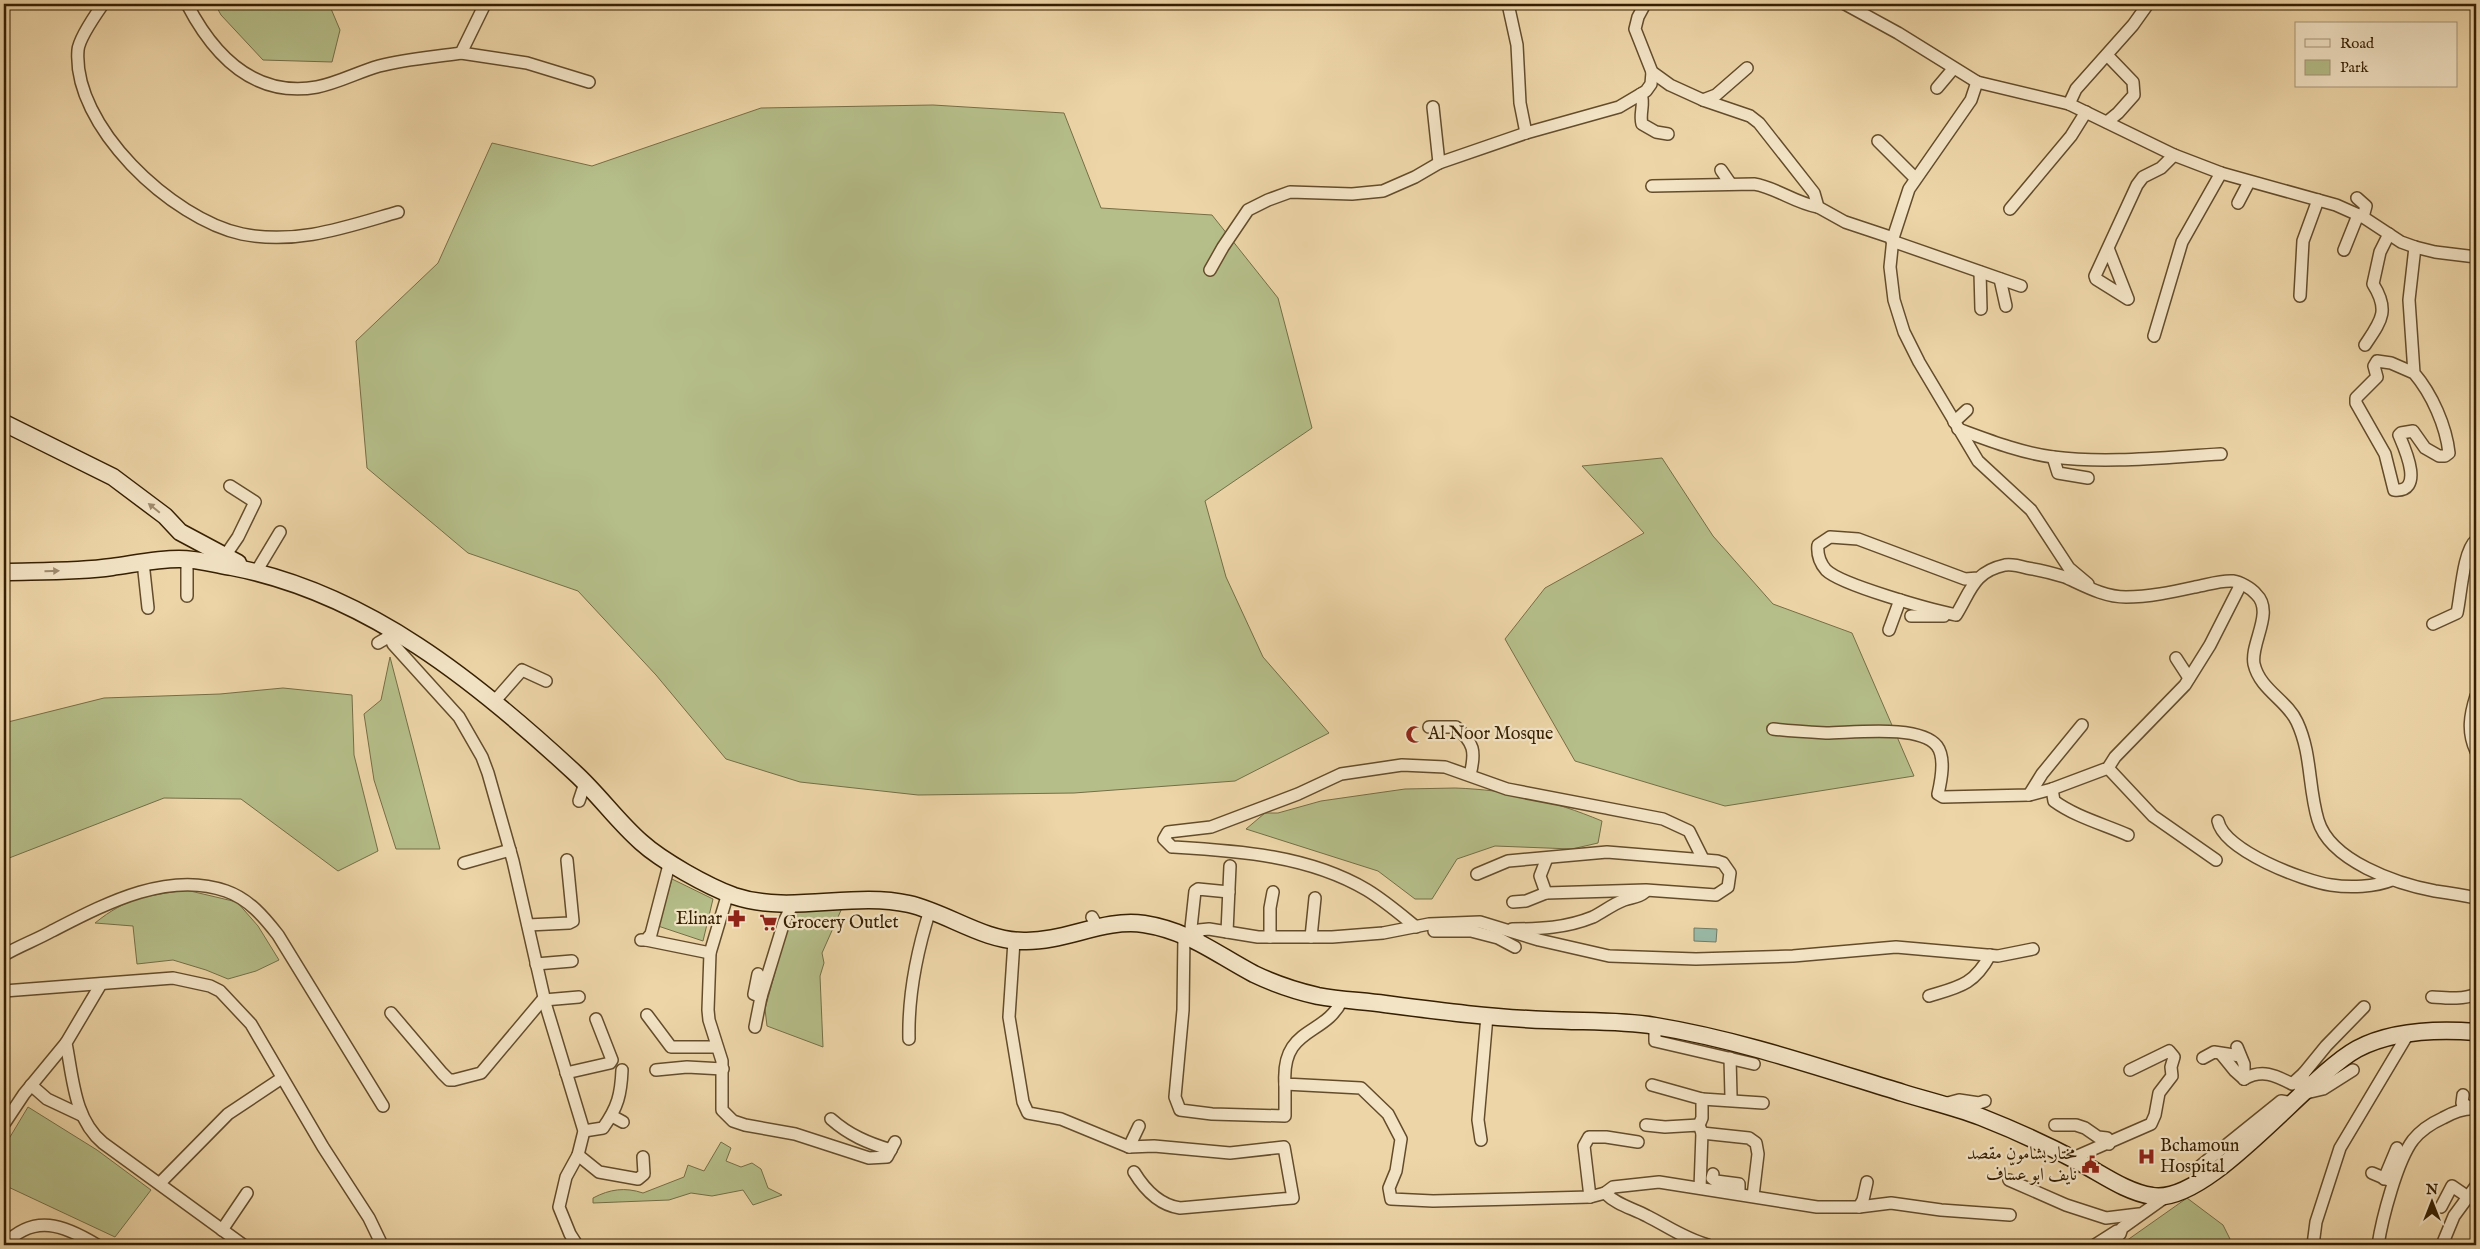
<svg xmlns="http://www.w3.org/2000/svg" width="2480" height="1249" viewBox="0 0 2480 1249" font-family="'IM FELL English',Amiri,serif">
<style>
.green{fill:#b5be89;stroke:#766e46}
.water{fill:#99b9a6;stroke:#717b64}
.lines{fill:none;stroke-linecap:round;stroke-linejoin:round}
.minor-casing{stroke:#644c2b;stroke-width:14}
.secondary-casing{stroke:#361f02;stroke-width:19}
.minor{stroke:#f3e4c6;stroke-width:11}
.secondary{stroke:#f3e4c6;stroke-width:16}
.oneway{fill:#9e8b6e}
.labels{text-anchor:middle;dominant-baseline:central;stroke-width:4.5;stroke-linejoin:round;paint-order:stroke}
.poi-label{font-size:18px;fill:#361f02;stroke:#f3e4c6;text-anchor:start}
</style>
<rect width="100%" height="100%" fill="#edd5a7"/>
<filter id="stains"><feTurbulence type="fractalNoise" baseFrequency=".004" numOctaves="4"/><feColorMatrix values="0 0 0 0 .2 0 0 0 0 .09 0 0 0 0 .02 0 0 0 .5 -.17"/></filter>
<radialGradient id="worn" r=".72"><stop offset=".6" stop-color="#630" stop-opacity="0"/><stop offset="1" stop-color="#630" stop-opacity=".3"/></radialGradient>
<!-- green -->
<g class="green">
<path d="M215,4H329L340,30L332,62L263,60L221,15Z"/>
<path d="M933,105L1064,113L1101,208L1212,215L1278,298L1312,428L1205,501L1226,577L1263,657L1329,733L1235,781L1074,793L918,795L800,782L726,759L656,675L578,591L468,553L367,468L356,341L438,263L492,143L592,166L761,108Z"/>
<path d="M1662,458L1713,536L1773,604L1852,633L1914,776L1725,806L1575,761L1505,639L1545,588L1644,533L1582,466Z"/>
<path d="M390,657L440,849H396L374,780L364,714L381,700Z"/>
<path d="M283,688L352,695L354,755L378,851L338,871L241,799L164,798L4,860V723L104,698L220,694Z"/>
<path d="M1455,788C1510,790 1551,800 1602,821L1598,843L1572,849L1495,846L1457,859L1432,899H1415L1378,871L1246,829L1265,813H1278L1321,801L1405,789Z"/>
<path d="M672,879L713,899L703,941L658,926Z"/>
<path d="M186,890L237,902L258,926L279,960L256,971L228,979L206,970L173,960L137,964L133,926L95,923C127,897 147,896 186,890Z"/>
<path d="M842,908L822,953L824,963L820,976L823,1047L767,1026L765,1009L789,921L794,912Z"/>
<path d="M28,1107L97,1150L151,1190L115,1237L4,1185V1147Z"/>
<path d="M721,1142L731,1148L726,1161L741,1167L752,1163L761,1169L768,1188L782,1195L753,1205L743,1190L712,1196L691,1193L669,1200L593,1203V1198C610,1189 625,1187 643,1193L684,1177L688,1165L704,1171Z"/>
<path d="M2187,1198L2223,1225L2233,1245H2125L2126,1241Z"/>
</g>
<!-- water -->
<path class="water" d="M1694,928L1717,929L1716,942L1694,941Z"/>
<g class="lines">
<defs>
<g id="minor">
<path d="M103,4C96,14 79,39 78,50C72,126 172,219 242,234C297,245 346,227 398,212"/>
<path d="M187,4C214,56 254,98 317,87C338,83 358,72 379,66C405,59 434,57 461,53L485,4"/>
<path d="M1508,4L1517,45L1520,103L1526,133"/>
<path d="M1645,4L1638,17L1635,29L1652,72L1670,85L1703,100L1750,116L1759,123L1814,193L1818,207L1845,222L1893,238"/>
<path d="M1845,4L1898,33L1977,82L2069,104L2174,155L2221,173L2336,205L2363,217L2401,242L2415,247L2435,252L2476,257"/>
<path d="M461,53L527,63L589,82"/>
<path d="M2107,55L2133,82L2134,95L2118,113L2107,122"/>
<path d="M1977,82L1971,100L1909,189L1893,238L1890,267L1894,300L1904,332L1919,362L1978,461L2031,510L2069,568L2088,584"/>
<path d="M1937,88L1953,69"/>
<path d="M1641,94C1645,105 1639,113 1642,124L1656,132L1668,134"/>
<path d="M1703,100L1716,95L1747,68"/>
<path d="M2069,104L2076,89L2133,25L2148,4"/>
<path d="M1433,107L1439,163"/>
<path d="M1878,141L1915,178"/>
<path d="M1721,170L1730,183"/>
<path d="M1652,186L1754,184C1775,187 1795,203 1818,207"/>
<path d="M2357,198L2366,206L2363,217"/>
<path d="M2238,203L2249,182"/>
<path d="M2010,209L2071,136L2086,112"/>
<path d="M1892,241L2021,286"/>
<path d="M2108,248L2128,299L2096,279L2095,276L2137,185L2143,177L2161,168L2174,155"/>
<path d="M2344,250L2358,215"/>
<path d="M1210,270L1223,247L1248,210L1268,200L1290,192L1352,194L1383,191L1415,177L1439,163L1526,133L1619,107L1646,91L1651,84L1652,72"/>
<path d="M1980,272L1981,309"/>
<path d="M2000,279L2006,306"/>
<path d="M2300,296L2303,241L2318,200"/>
<path d="M2154,336L2182,242L2221,173"/>
<path d="M2365,345C2381,321 2390,311 2373,284L2380,252L2389,234"/>
<path d="M2414,373L2391,363L2377,361L2374,366L2377,377L2356,398V403L2385,454L2394,490C2425,493 2405,449 2399,435L2401,433L2413,431L2425,448L2439,456H2445L2449,453C2446,426 2432,394 2414,373L2409,300L2415,247"/>
<path d="M1954,422L1967,410"/>
<path d="M1958,429C1988,440 2021,453 2053,457C2107,464 2167,457 2221,454"/>
<path d="M2053,457L2058,473L2088,478"/>
<path d="M225,556L238,537L255,502L230,486"/>
<path d="M143,562L148,608"/>
<path d="M256,572L280,532"/>
<path d="M1978,578L1965,579L1858,539L1830,537L1818,545C1817,554 1820,563 1826,570C1841,585 1932,610 1956,615C1971,591 1973,572 2005,565C2012,564 2020,566 2027,568C2040,570 2052,573 2065,577C2085,586 2104,597 2126,597C2149,597 2172,592 2195,587C2207,585 2220,580 2233,581C2240,582 2251,588 2256,594C2275,612 2250,643 2254,664C2260,690 2287,700 2297,722C2312,754 2308,787 2318,820C2330,861 2397,884 2435,891C2449,893 2462,895 2476,898"/>
<path d="M187,596V559"/>
<path d="M1911,616H1944"/>
<path d="M2433,624L2457,613C2461,595 2463,551 2476,540"/>
<path d="M386,627L393,644L459,717L482,757L488,773L513,861L546,1006L584,1131L578,1155L566,1177L559,1207L570,1234L577,1245"/>
<path d="M1889,630L1900,600"/>
<path d="M378,643L390,636"/>
<path d="M2176,658L2189,678"/>
<path d="M2476,696C2470,715 2467,732 2476,751"/>
<path d="M493,703L522,670L546,681"/>
<path d="M1429,727H1456C1474,743 1476,751 1470,775"/>
<path d="M1773,729C1791,731 1808,732 1826,733C1852,733 1920,724 1937,746C1946,758 1941,781 1938,794L1943,797L2029,795L2052,789L2108,768L2115,757L2185,685L2210,645L2241,584"/>
<path d="M2108,768L2153,816L2216,860"/>
<path d="M2052,789L2054,801C2076,817 2103,824 2128,835"/>
<path d="M2029,795L2042,774L2082,725"/>
<path d="M579,801L585,783"/>
<path d="M2218,821C2224,851 2304,881 2331,885C2350,888 2375,887 2392,880"/>
<path d="M464,863L510,850"/>
<path d="M1477,874L1508,861L1607,852L1717,861L1723,863L1730,873L1728,887L1716,895L1646,890L1546,893L1526,901L1513,902"/>
<path d="M728,893L710,953L708,1010L709,1020L722,1061V1110L733,1121L745,1125L795,1134L869,1158L887,1157L895,1142"/>
<path d="M1546,893L1540,876L1547,858"/>
<path d="M1092,917L1098,928"/>
<path d="M528,925L569,923L573,921L567,860"/>
<path d="M1416,927C1400,914 1385,901 1367,890C1308,855 1238,851 1172,847L1164,839L1168,832L1211,827L1298,794L1341,774L1402,765L1445,767L1507,789L1663,819L1689,831L1703,859"/>
<path d="M1512,929C1540,929 1566,928 1593,917C1603,912 1613,904 1624,900C1632,897 1638,898 1645,892"/>
<path d="M1434,931H1471L1498,938L1515,947"/>
<path d="M1227,932L1230,866"/>
<path d="M1184,935L1183,1010L1175,1097L1180,1110L1212,1114L1285,1116V1084"/>
<path d="M1190,937L1195,891L1198,889L1229,892"/>
<path d="M1270,937V908L1273,892"/>
<path d="M1311,937L1315,898"/>
<path d="M641,940H646L651,934L670,861"/>
<path d="M646,940L710,953"/>
<path d="M1197,940L1199,930L1209,929L1258,937H1332L1383,933L1429,924L1480,922L1539,940L1609,956L1696,959L1793,956L1896,947L1998,956L2033,949"/>
<path d="M1014,941L1009,1017L1023,1102L1028,1113L1061,1119L1129,1147L1139,1126"/>
<path d="M4,955C19,946 36,940 52,931C103,905 167,870 226,891C249,899 264,917 278,935L383,1106"/>
<path d="M536,964L572,961"/>
<path d="M758,974L754,994L761,997"/>
<path d="M101,984L66,1043C73,1078 74,1119 103,1143L243,1245"/>
<path d="M4,991L173,978L210,986L220,991L251,1024L323,1147L369,1218L382,1245"/>
<path d="M1929,996C1959,987 1974,985 1990,955"/>
<path d="M2432,997C2446,998 2463,1000 2476,994"/>
<path d="M544,1000L579,997"/>
<path d="M1342,1000C1325,1037 1281,1026 1285,1084L1361,1088L1388,1114L1401,1139L1396,1171L1389,1188L1391,1199L1433,1201L1590,1197L1605,1193"/>
<path d="M391,1013L442,1073L449,1080H454L481,1073L544,998"/>
<path d="M647,1015L671,1047H716"/>
<path d="M1655,1026V1041L1754,1064"/>
<path d="M755,1027L761,997L784,922L793,903"/>
<path d="M909,1039C908,996 917,951 930,910"/>
<path d="M2237,1047L2244,1064V1079"/>
<path d="M2222,1055L2235,1071L2244,1079"/>
<path d="M1730,1058L1731,1096"/>
<path d="M2203,1058L2214,1052L2240,1056"/>
<path d="M656,1070L687,1067L723,1069"/>
<path d="M566,1073L610,1063L612,1060L596,1019"/>
<path d="M2244,1079C2262,1069 2275,1075 2292,1084L2304,1073"/>
<path d="M31,1085L47,1099L81,1115"/>
<path d="M1652,1085L1702,1099V1118L1699,1125"/>
<path d="M2306,1093L2323,1089L2353,1070"/>
<path d="M2463,1095L2462,1103L2473,1109"/>
<path d="M2299,1096L2304,1073L2326,1046L2364,1007"/>
<path d="M1702,1099L1763,1103"/>
<path d="M1944,1104L1959,1100L1979,1103L1985,1101"/>
<path d="M612,1116L623,1122"/>
<path d="M831,1119C849,1135 868,1143 891,1150"/>
<path d="M4,1124L24,1094L66,1043"/>
<path d="M1646,1125L1665,1127L1699,1125L1702,1133L1700,1188"/>
<path d="M2055,1125H2076L2085,1128L2098,1137L2107,1138L2109,1144"/>
<path d="M584,1131L603,1128C618,1107 621,1094 622,1070"/>
<path d="M1702,1133L1749,1138L1756,1143L1758,1154L1753,1196"/>
<path d="M1481,1140L1478,1120L1487,1016"/>
<path d="M1129,1147L1154,1146L1230,1153L1284,1147L1293,1198L1180,1208C1159,1205 1145,1190 1134,1172"/>
<path d="M578,1155L599,1172L638,1179L644,1174L643,1157"/>
<path d="M2073,1158L2151,1124L2155,1115L2159,1093L2172,1076L2171,1067L2174,1057L2169,1051L2130,1070"/>
<path d="M2372,1173L2391,1181"/>
<path d="M1713,1174L1712,1178L1716,1181L1739,1184V1194"/>
<path d="M2384,1179L2397,1148"/>
<path d="M2009,1180L2066,1205L2106,1218L2139,1214"/>
<path d="M160,1183L228,1114L282,1078"/>
<path d="M2195,1184L2199,1167L2281,1101L2293,1103"/>
<path d="M1590,1197L1584,1146L1589,1137H1606L1638,1142"/>
<path d="M1859,1207L1863,1200L1867,1182"/>
<path d="M2441,1207L2452,1186L2468,1197"/>
<path d="M222,1230L247,1193"/>
<path d="M4,1245C34,1213 64,1225 97,1245"/>
<path d="M1708,1245C1685,1239 1667,1226 1647,1216C1632,1208 1617,1205 1605,1193L1613,1187L1659,1182L1817,1207H1859L1891,1203L1941,1210L2010,1215"/>
<path d="M2095,1245L2117,1231"/>
<path d="M2108,1245L2120,1234L2122,1228L2164,1198"/>
<path d="M2313,1245L2316,1222L2340,1148L2408,1034"/>
<path d="M2378,1245C2382,1219 2397,1161 2413,1140C2421,1130 2432,1123 2443,1118C2454,1112 2465,1108 2476,1109"/>
<path d="M2442,1245L2454,1216L2476,1186"/>
</g>
<g id="secondary">
<path d="M4,423L113,477L165,516L180,532L238,563"/>
<path d="M4,572C40,571 76,572 112,567C134,564 156,559 179,559C197,559 215,564 232,567C367,593 477,682 575,773C599,795 617,821 641,842C662,861 707,886 734,896C791,915 852,891 909,904C948,913 983,941 1024,941C1065,942 1104,918 1144,924C1189,931 1216,954 1254,974C1275,984 1296,991 1318,996C1340,1000 1363,1001 1385,1004C1439,1011 1492,1018 1547,1020C1583,1022 1619,1020 1655,1026C1740,1040 1821,1068 1903,1093C1929,1101 1955,1107 1981,1117C2014,1130 2047,1145 2079,1162C2102,1174 2126,1192 2152,1196C2208,1206 2306,1077 2357,1049C2393,1030 2437,1029 2476,1032"/>
</g>
</defs>
<!-- minor casing -->
<use href="#minor" class="minor-casing"/>
<!-- secondary casing -->
<use href="#secondary" class="secondary-casing"/>
<!-- minor -->
<use href="#minor" class="minor"/>
<!-- secondary -->
<use href="#secondary" class="secondary"/>
</g>
<!-- one-way arrows -->
<defs><path id="oneway-solid" d="M-6-.8H1V-3.2L6.5 0L1 3.2V.8H-6Z" transform="scale(1.25)"/></defs>
<g class="oneway">
<use href="#oneway-solid" transform="translate(154 508) rotate(-141)"/>
<use href="#oneway-solid" transform="translate(52 571) rotate(-2)"/>
</g>
<!-- icons -->
<defs>
<symbol id="mosque-bare" viewBox="-9 -9 18 18"><path d="M3.5-4.9A6 6 0 1 0 3.5 4.9A5 5 0 1 1 3.5-4.9Z" fill="#8f2418" stroke="#f3e4c6" stroke-width="2.5" paint-order="stroke"/></symbol>
<symbol id="pharmacy-bare" viewBox="-9 -9 18 18"><path d="M-2-6h4v4h4v4h-4v4h-4v-4h-4v-4h4Z" fill="#8f2418" stroke="#f3e4c6" stroke-width="2.5" paint-order="stroke"/></symbol>
<symbol id="supermarket-bare" viewBox="-9 -9 18 18"><path d="M-6-5.5h2.5l.6 2H6L4.5 2H-2.5L-4.4-4H-6ZM-1.5 3.2a1.3 1.3 0 1 0 .1 0ZM3 3.2a1.3 1.3 0 1 0 .1 0Z" fill="#8f2418" stroke="#f3e4c6" stroke-width="2.5" paint-order="stroke"/></symbol>
<symbol id="hospital-bare" viewBox="-9 -9 18 18"><path d="M-5-5h3v3.5h4V-5h3V5h-3V1.5h-4V5h-3Z" fill="#8f2418" stroke="#f3e4c6" stroke-width="2.5" paint-order="stroke"/></symbol>
<symbol id="civic-bare" viewBox="-9 -9 18 18"><path d="M-.6-6.5H3V-4.5H.6V-3L4-1V1h2V6H-6V1h2V-1L-.6-3ZM-1.2 2.5V6h2.4V2.5Z" fill="#8f2418" stroke="#f3e4c6" stroke-width="2.5" paint-order="stroke"/></symbol>
</defs>
<g fill-rule="evenodd">
<use href="#mosque-bare" x="1402" y="722" width="25" height="25"/>
<use href="#pharmacy-bare" x="724" y="906" width="25" height="25"/>
<use href="#supermarket-bare" x="756" y="910" width="25" height="25"/>
<use href="#hospital-bare" x="2134" y="1144" width="25" height="25"/>
<use href="#civic-bare" x="2078" y="1152" width="25" height="25"/>
</g>
<g class="labels">
<!-- poi labels -->
<g class="poi-label">
<text x="1428" y="734">Al Noor Mosque</text>
<text x="722" y="919" text-anchor="end">Elinar</text>
<text x="783" y="923">Grocery Outlet</text>
<text x="2160" y="1146">Bchamoun<tspan x="2160" dy="21">Hospital</tspan></text>
<text x="2077" y="1154" text-anchor="end">مختار بشامون مقصد<tspan x="2077" dy="21">نايف ابو عسّاف</tspan></text>
</g>
</g>
<!-- margin -->
<rect width="2480" height="1249" fill="none" stroke="#edd5a7" stroke-width="20"/>
<rect x="5" y="5" width="2470" height="1239" fill="none" stroke="#361f02" stroke-width="2.5"/>
<rect x="10" y="10" width="2460" height="1229" fill="none" stroke="#361f02"/>
<!-- legend -->
<rect x="2295" y="22" width="162" height="65" fill="#f3e4c6" stroke="#a79578"/>
<rect x="2305" y="39" width="25" height="8" fill="#f3e4c6" stroke="#a79578"/>
<text x="2340" y="48" font-size="15" fill="#361f02">Road</text>
<rect x="2305" y="60" width="25" height="15" fill="#b5be89" stroke="#a79578"/>
<text x="2340" y="72" font-size="15" fill="#361f02">Park</text>
<!-- north arrow -->
<g transform="translate(2432 1202)" stroke="#f3e4c6" stroke-width="4" paint-order="stroke">
<path d="M0-4L9 19L0 12L-9 19Z" fill="#361f02"/>
<text y="-8" font-size="14" font-weight="bold" text-anchor="middle" fill="#361f02">N</text>
</g>
<rect width="100%" height="100%" filter="url(#stains)"/>
<rect width="100%" height="100%" fill="url(#worn)"/>
</svg>
